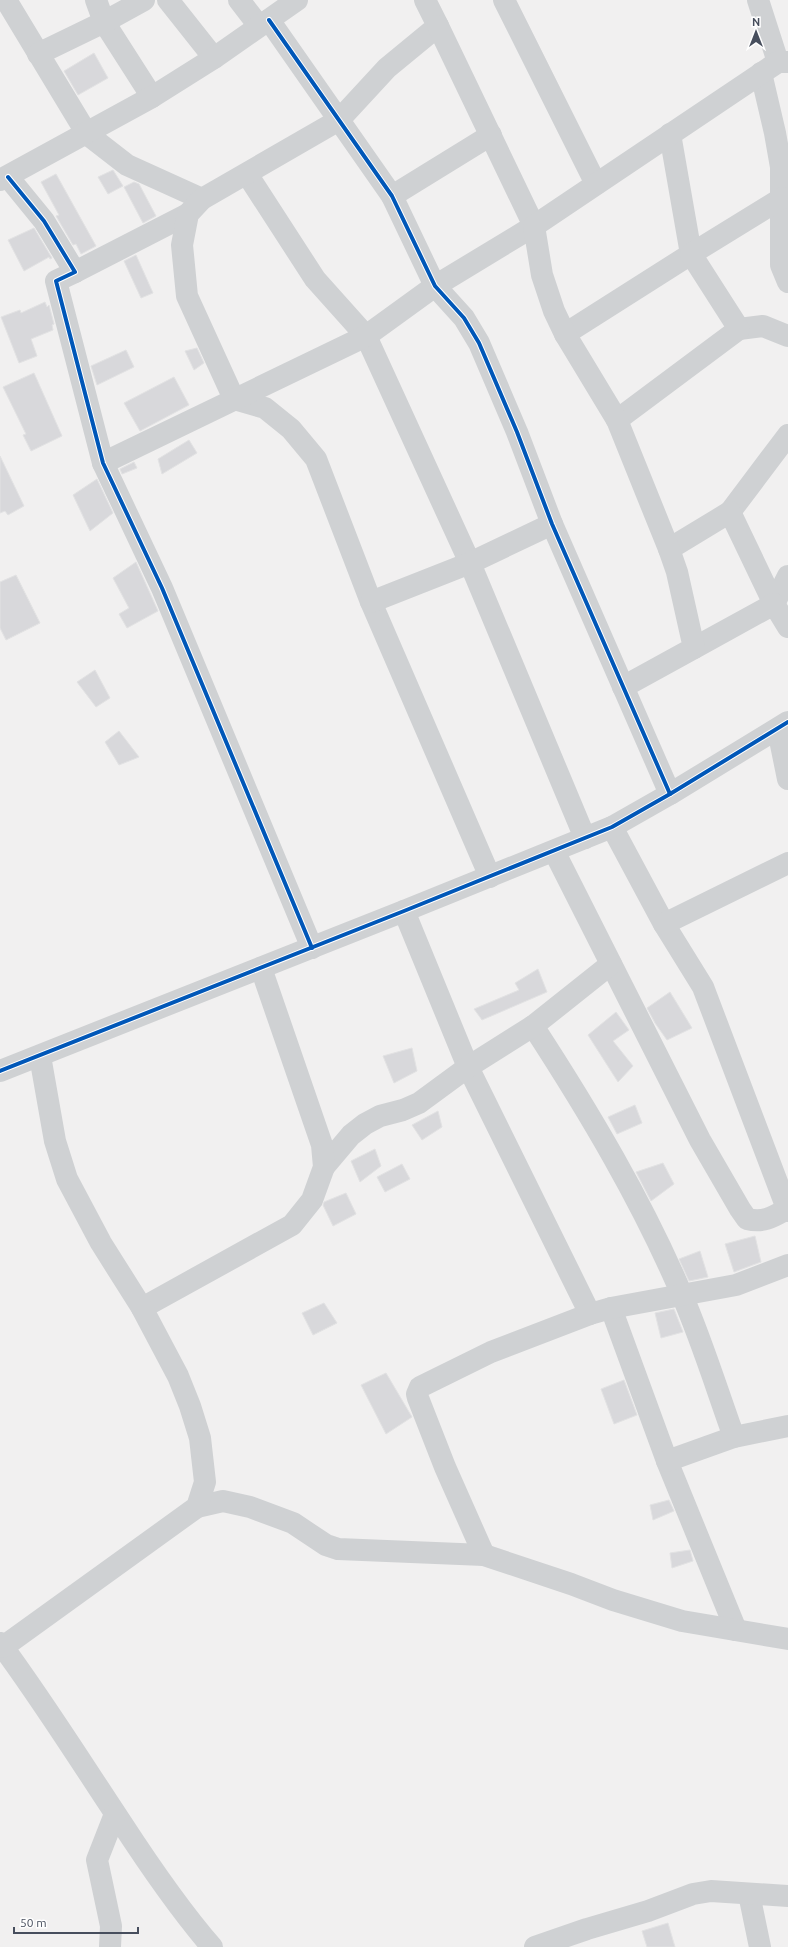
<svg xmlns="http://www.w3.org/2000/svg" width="788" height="1947" viewBox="0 0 788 1947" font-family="Ubuntu,sans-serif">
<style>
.building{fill:#d8d8db;stroke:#e2e2e3}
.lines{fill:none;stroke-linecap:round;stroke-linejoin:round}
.minor{stroke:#cfd1d3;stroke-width:22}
.cycleway-casing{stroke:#fff;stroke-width:6}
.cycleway{stroke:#0057b8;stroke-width:4}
</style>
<rect width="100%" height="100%" fill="#f1f0f0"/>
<!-- building -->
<g class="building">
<path d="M94,53L108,78L78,95L64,71Z"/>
<path d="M113,170L123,186L108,194L98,177Z"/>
<path d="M56,174L96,246L81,254L76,244L73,245L56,216L59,215L41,182Z"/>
<path d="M134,182L139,184L156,216L143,223L124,187Z"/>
<path d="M34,228L52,258L50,259L49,257L24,271L8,240Z"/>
<path d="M136,255L153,293L141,298L124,261Z"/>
<path d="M45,302L47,307L49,305L54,324L52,325L53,330L31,339L37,356L19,363L1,317L20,310L21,313Z"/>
<path d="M197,348L204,363L194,370L185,351Z"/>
<path d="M126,350L134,367L97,385L91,366Z"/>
<path d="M34,373L62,436L31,451L23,435L26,434L3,387Z"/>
<path d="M174,377L189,405L140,431L124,403Z"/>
<path d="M189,440L197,453L162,474L158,459Z"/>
<path d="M0,456L24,506L8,515L5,511L0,513Z"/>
<path d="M134,462L137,468L122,474L120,469Z"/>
<path d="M97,479L113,513L90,531L73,495Z"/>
<path d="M136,562L158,611L127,628L119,614L129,608L113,578Z"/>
<path d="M16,575L40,623L6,640L0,628V582Z"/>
<path d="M95,670L110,698L96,707L77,682Z"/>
<path d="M119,731L139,757L119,765L105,742Z"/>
<path d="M538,969L547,992L482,1020L474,1009L519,990L515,983Z"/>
<path d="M670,992L692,1028L667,1040L655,1023L647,1008Z"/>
<path d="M616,1012L629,1030L613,1041L633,1066L618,1082L588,1035Z"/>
<path d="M412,1048L417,1071L394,1083L383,1056Z"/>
<path d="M635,1105L642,1123L617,1134L608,1117Z"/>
<path d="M438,1111L442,1127L422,1140L412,1125Z"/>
<path d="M375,1149L381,1166L360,1182L351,1161Z"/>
<path d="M663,1163L674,1184L651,1201L636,1172Z"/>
<path d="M402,1164L410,1179L385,1192L377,1177Z"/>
<path d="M346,1193L356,1214L333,1226L323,1205L324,1202Z"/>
<path d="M755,1236L761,1262L734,1272L725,1244Z"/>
<path d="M700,1251L708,1277L689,1281L679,1259Z"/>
<path d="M324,1303L337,1323L313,1335L302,1313Z"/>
<path d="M674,1309L683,1332L661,1338L655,1313Z"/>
<path d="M386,1373L412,1417L386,1434L361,1385Z"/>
<path d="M624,1380L637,1415L614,1424L601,1389Z"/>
<path d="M669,1500L674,1511L653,1520L650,1505Z"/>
<path d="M690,1550L693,1561L672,1568L670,1553Z"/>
<path d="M668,1923L675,1947H647L642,1931Z"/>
</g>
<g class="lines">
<!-- minor -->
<g class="minor">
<path d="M6,0L87,134L127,165L202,199"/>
<path d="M96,0L104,22L152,97"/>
<path d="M168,0L214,58"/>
<path d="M239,0L259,26"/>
<path d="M504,0L596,184"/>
<path d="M758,0L778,62"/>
<path d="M269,20L392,196L435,286L464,318L479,343L517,432L552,524L670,794"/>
<path d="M38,54L104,22L144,0"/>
<path d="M761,73L775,133L781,167V265L788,282"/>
<path d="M247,174L315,279L366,336L470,563L585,838"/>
<path d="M8,177L44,221L75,272L56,281L103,463L162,588L312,948"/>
<path d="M0,180L152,97L214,58L297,0"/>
<path d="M392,196L491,135"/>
<path d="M75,272L188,214"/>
<path d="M739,329L763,326L788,336"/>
<path d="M565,334L691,254L670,134"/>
<path d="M234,399L265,408L291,429L316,459L371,602L490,877"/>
<path d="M234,399L187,296L182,245L188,214L202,199L339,120L387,68L438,26L425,0"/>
<path d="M617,420L739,329L691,254L782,198"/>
<path d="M103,463L366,336L435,286L534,226L438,26"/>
<path d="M730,512L788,435"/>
<path d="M669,549L730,512L774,604L788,576"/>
<path d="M371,602L470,563L552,524"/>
<path d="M694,648L774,604L788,627"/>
<path d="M623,687L694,648L677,572L669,549L617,420L565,334L554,311L542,275L534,226L778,62H788"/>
<path d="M778,730L788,779"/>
<path d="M612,827L664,924L703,987L788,1211"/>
<path d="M554,851L700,1140L740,1209L747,1219C764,1223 773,1217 787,1209"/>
<path d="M404,911L468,1067L590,1314"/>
<path d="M664,924L788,863"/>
<path d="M533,1026C589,1112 642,1201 682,1295C702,1341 717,1390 734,1437"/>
<path d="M0,1071L404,911L612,827L670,794L788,722"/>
<path d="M324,1167L351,1135L365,1124L380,1116L403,1110L419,1103L468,1067L533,1026L611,964"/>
<path d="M142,1308L292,1225L312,1200L324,1167L322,1145L261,968"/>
<path d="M611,1308L667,1461L736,1630"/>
<path d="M667,1461L734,1437L788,1426"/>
<path d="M197,1507L223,1501L250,1507L293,1523L326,1545L338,1549L484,1555L571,1584L613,1600L682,1621L788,1639"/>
<path d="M484,1555L445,1467L418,1398L417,1394L420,1387L491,1352L590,1314L611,1308L736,1285L788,1265"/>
<path d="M0,1643C43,1701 81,1762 121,1822C149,1865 178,1908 212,1947"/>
<path d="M3,1647L197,1507L205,1482L200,1438L190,1406L178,1376L142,1308L101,1243L67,1179L55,1141L40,1056"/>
<path d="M749,1894L760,1947"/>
<path d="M110,1947L111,1926L97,1860L115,1814"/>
<path d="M535,1947L587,1929L648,1911L693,1894L711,1891L788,1896"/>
</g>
<defs>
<g id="cycleway">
<path d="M269,20L392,196L435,286L464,318L479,343L517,432L552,524L670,794"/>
<path d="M8,177L44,221L75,272L56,281L103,463L162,588L312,948"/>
<path d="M0,1071L404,911L612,827L670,794L788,722"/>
</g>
</defs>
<!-- cycleway casing -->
<use href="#cycleway" class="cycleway-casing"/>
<!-- cycleway -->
<use href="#cycleway" class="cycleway"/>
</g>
<!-- north arrow -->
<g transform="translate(756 32)" stroke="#ffffff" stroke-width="3" paint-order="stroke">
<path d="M0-3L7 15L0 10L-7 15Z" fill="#474e5d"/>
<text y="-6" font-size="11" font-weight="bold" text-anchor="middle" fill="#474e5d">N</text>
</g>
<!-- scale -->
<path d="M14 1927v6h124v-6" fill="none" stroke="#474e5d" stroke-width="2"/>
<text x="20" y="1927" font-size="12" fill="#474e5d" stroke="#ffffff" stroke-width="3" paint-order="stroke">50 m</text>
</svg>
